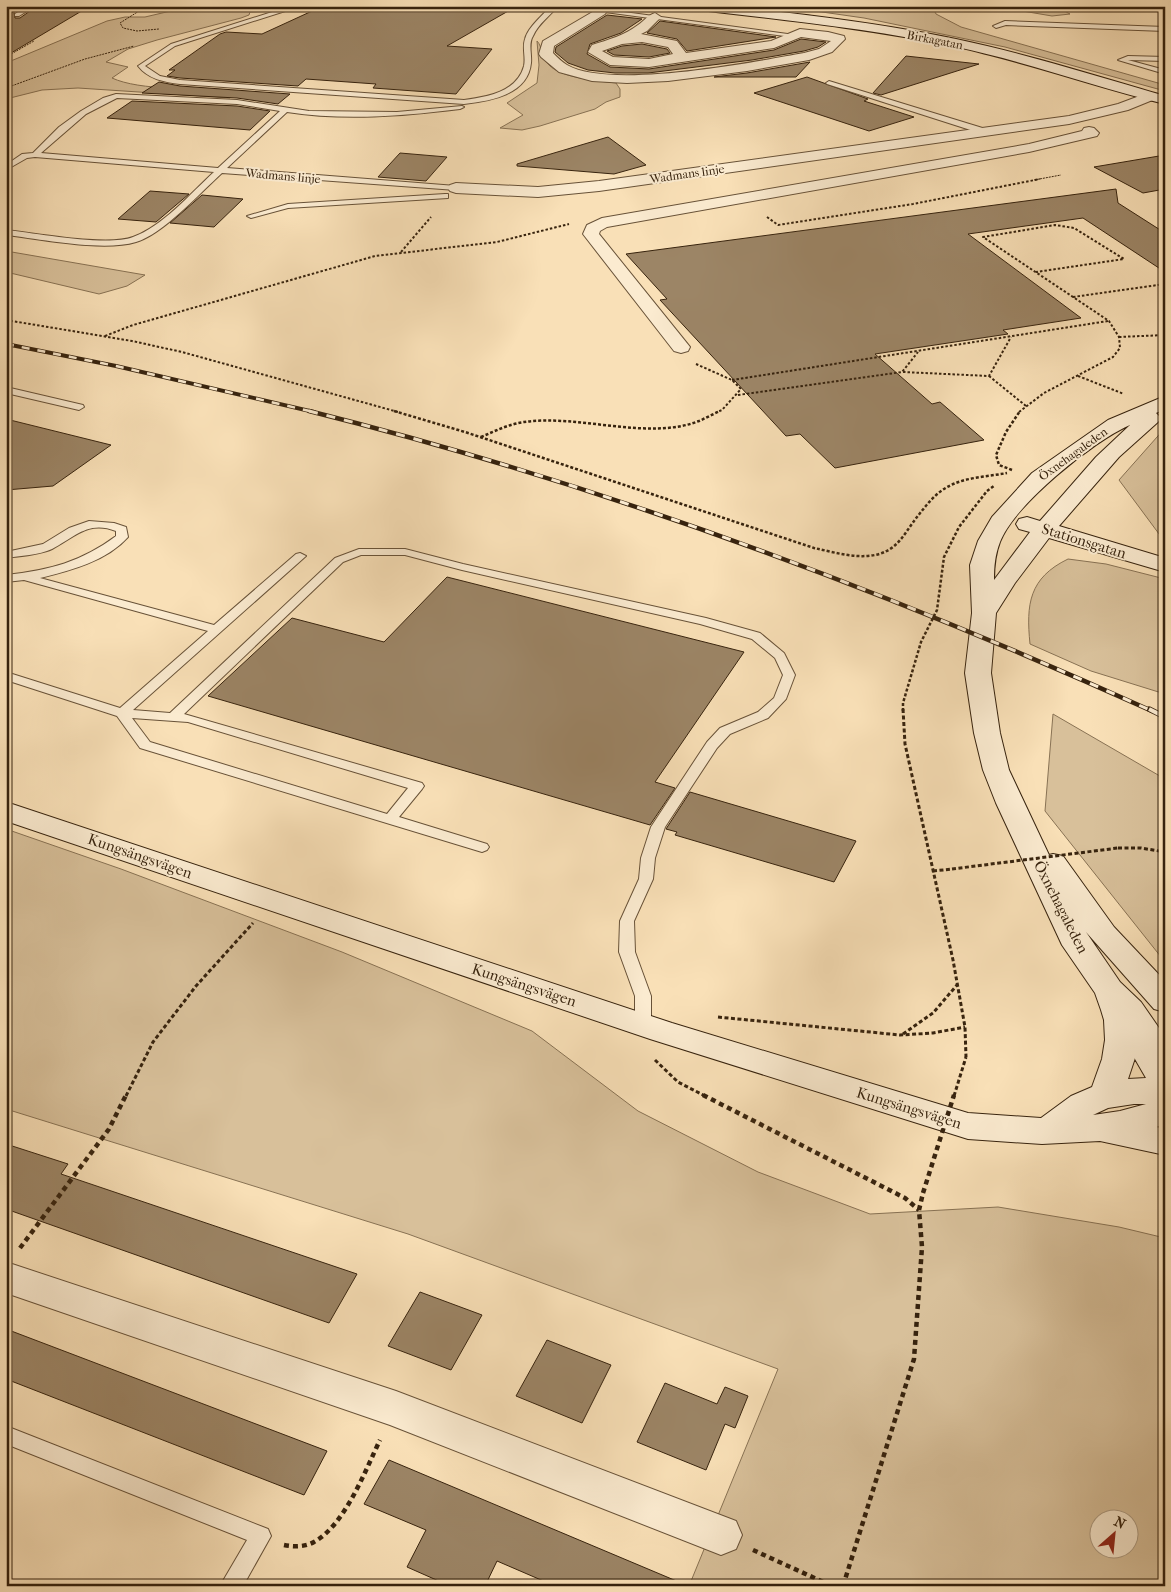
<svg xmlns="http://www.w3.org/2000/svg" width="1171" height="1592" viewBox="0 0 1171 1592" font-family="'IM FELL French Canon',serif">
<style>
.green{fill:#d8c09a;stroke:#887254;fill-rule:evenodd}
.building{fill:#9c8566;stroke:#37230e}
.lines{fill:none;stroke-linecap:round;stroke-linejoin:round}
.lane-casing{stroke:#685238;stroke-width:2}
.street-casing{stroke:#685238;stroke-width:2}
.secondary-casing{stroke:#37230e;stroke-width:2}
.path-far4{stroke:#37230e;stroke-width:1;stroke-dasharray:2 1;stroke-linecap:butt}
.path-far3{stroke:#37230e;stroke-width:2;stroke-dasharray:2.5 2;stroke-linecap:butt}
.path-far2{stroke:#37230e;stroke-width:2.5;stroke-dasharray:3 2;stroke-linecap:butt}
.path-far1{stroke:#37230e;stroke-width:3;stroke-dasharray:4 2.5;stroke-linecap:butt}
.path{stroke:#37230e;stroke-width:4.5;stroke-dasharray:5 4;stroke-linecap:butt}
.lane{fill:#fbebd0;fill-rule:evenodd}
.street{fill:#fbebd0;fill-rule:evenodd}
.secondary{fill:#fbebd0;fill-rule:evenodd}
.rail-far2-casing{stroke:#37230e;stroke-width:4}
.rail-far1-casing{stroke:#37230e;stroke-width:4.5}
.rail-casing{stroke:#37230e;stroke-width:5.5}
.rail-far2{stroke:#fbebd0;stroke-width:2.5;stroke-dasharray:8;stroke-linecap:butt}
.rail-far1{stroke:#fbebd0;stroke-width:3;stroke-dasharray:9;stroke-linecap:butt}
.rail{stroke:#fbebd0;stroke-width:4;stroke-dasharray:12;stroke-linecap:butt}
.path-bridge-far1{stroke:#37230e;stroke-width:3;stroke-dasharray:4 2.5;stroke-linecap:butt}
.path-bridge{stroke:#37230e;stroke-width:4.5;stroke-dasharray:5 4;stroke-linecap:butt}
.labels{text-anchor:middle;dominant-baseline:central;stroke-width:4;stroke-linejoin:round;paint-order:stroke}
.far-street-label{font-size:12px;fill:#37230e;stroke:#fbebd0}
.street-label{font-size:15px;fill:#37230e;stroke:#fbebd0}
</style>
<rect width="100%" height="100%" fill="#f9e0b7"/>
<filter id="stains"><feTurbulence type="fractalNoise" baseFrequency=".004" numOctaves="4"/><feColorMatrix values="0 0 0 0 .2 0 0 0 0 .09 0 0 0 0 .02 0 0 0 .5 -.17"/></filter>
<radialGradient id="worn" r=".72"><stop offset=".6" stop-color="#630" stop-opacity="0"/><stop offset="1" stop-color="#630" stop-opacity=".3"/></radialGradient>
<!-- green -->
<g class="green">
<path d="M192,6H290L276,11L250,12L249,15L241,18L157,40L128,49L106,62L128,67L112,78C140,91 198,88 230,90V98L78,88L42,90L6,99V63L107,21L125,17H145Z"/>
<path d="M780,6H938L935,12L936,14L961,27L1165,85V91L1005,47L864,18Z"/>
<path d="M993,6H1055L1070,14L1052,16Z"/>
<path d="M537,41C543,47 540,56 549,65C561,78 599,81 616,83L620,89V97L606,102L595,109L540,126L522,130L500,128L523,115L507,103L537,83L539,65Z"/>
<path d="M6,251L145,275L127,286L99,294L6,272Z"/>
<path d="M1165,428V542L1119,480Z"/>
<path d="M1068,559L1106,564L1165,579V694L1091,671L1030,644C1026,604 1029,578 1068,559Z"/>
<path d="M1053,714L1165,779V962L1045,811Z"/>
<path d="M6,829L121,869L342,952L532,1031L638,1111L758,1172L870,1214L998,1207L1119,1227L1165,1238V1586H689L778,1369L408,1234L6,1109ZM1098,1520H1128V1550H1098Z"/>
</g>
<!-- building -->
<g class="building">
<path d="M6,6H23L14,12L15,18H20L37,6H90L6,56Z"/>
<path d="M323,6H517L447,46L492,49L456,94L373,88L376,84L306,79L298,86L180,78L167,76L175,70H169L220,34L226,32L262,34Z"/>
<path d="M607,15L642,19L621,33L590,44L587,54L610,67L649,69L774,50L801,39L826,42L818,47L804,51L752,60L648,73H615L588,70L568,63L555,52L556,47Z"/>
<path d="M659,22L660,21L776,37L687,51L677,39L647,33Z"/>
<path d="M642,44L667,49L670,53L649,57L614,55L607,51L622,46Z"/>
<path d="M906,56L979,64L881,95L873,93Z"/>
<path d="M810,62L796,77H714L747,73Z"/>
<path d="M807,77L868,99L864,101L914,117L869,131L754,93Z"/>
<path d="M159,82L180,86L290,94L278,104L237,98L142,93Z"/>
<path d="M132,101L237,106L270,111L250,130L107,118Z"/>
<path d="M608,137L646,165L614,174L517,166V164Z"/>
<path d="M400,153L447,157L426,181L378,177Z"/>
<path d="M1165,155V189L1143,193L1094,167Z"/>
<path d="M1116,189L1118,203L1165,233V272L1083,218L968,234L1081,318L1003,330L1008,334L875,354L932,404L940,402L984,440L835,468L800,434L786,436L660,300L667,299L626,254Z"/>
<path d="M150,191L189,194L156,222L118,219Z"/>
<path d="M202,195L243,199L214,227L170,223Z"/>
<path d="M6,419L111,445L53,486L6,490Z"/>
<path d="M447,577L744,652L655,782L675,788L650,825L208,696L292,618L384,642Z"/>
<path d="M690,792L856,841L834,882L675,835L677,832L666,829Z"/>
<path d="M6,1144L68,1164L61,1174L357,1274L329,1323L6,1209Z"/>
<path d="M420,1292L482,1315L451,1370L388,1346Z"/>
<path d="M6,1329L327,1451L304,1495L6,1379Z"/>
<path d="M547,1340L611,1365L582,1423L516,1396Z"/>
<path d="M665,1383L717,1404L725,1387L748,1396L735,1428L725,1424L706,1470L637,1442Z"/>
<path d="M389,1460L686,1585V1586H555L497,1561L485,1586H450L407,1567L426,1530L364,1504Z"/>
</g>
<g class="lines">
<defs>
<g id="lane">
<path d="M27,6H35L19,16H15V14Z"/>
<path d="M291,6H301L175,46L145,66L160,76L180,80L464,100C487,97 517,92 524,66C526,57 522,48 525,39C528,27 543,15 551,6H558C550,16 538,24 533,36C528,44 532,54 531,63C528,95 490,101 464,104L180,84C164,82 148,79 138,66L171,44Z"/>
<path d="M560,6H579L795,35L792,37Z"/>
<path d="M1005,21L1165,27V31L1006,25L996,28L993,26Z"/>
<path d="M1128,56L1165,57V61L1128,60L1165,70V74L1118,60Z"/>
<path d="M829,81L989,130L990,132L983,134L827,84L826,83Z"/>
<path d="M116,94L237,100L309,111L397,112L462,106L464,107L460,109C403,116 345,121 287,112L227,168L456,186L460,188L456,190L222,173C200,193 163,234 136,242C103,252 41,239 6,235V230C36,233 107,247 133,237C162,227 191,193 214,172L35,157L27,158L6,170V165L22,154L33,153L59,127L81,111L103,98ZM117,98L237,104L280,111L218,168L41,153L86,114Z"/>
<path d="M445,194H448V198L288,208L251,218L247,216L288,204Z"/>
<path d="M6,387L83,405L84,407L79,410L6,393Z"/>
<path d="M89,521L114,523L126,527L128,537C107,561 69,571 40,578L214,625L296,554L300,553L306,556L133,710L170,713L335,558L359,549H405L463,564L706,618L760,633L784,653L795,675L786,699L768,718L730,734L717,748L665,827L655,858L653,879L634,921L635,952L651,996V1025L649,1029L643,1031L637,1029L635,1025V996L619,952L620,921L639,879L641,858L651,827L707,742L720,728L758,712L774,698L783,675L775,658L752,639L700,624L462,570L405,555H361L343,562L184,714L422,783L424,786L422,789L399,817L487,844L489,847L487,850L482,852L140,748L117,716L6,680V672L120,708L208,631L24,580L6,582V575C50,570 81,562 116,536V531C88,520 75,537 52,549C39,555 20,556 6,558V552L43,544L69,528ZM132,718L188,722L408,788L387,814L150,742Z"/>
<path d="M6,1426L268,1529L271,1536L243,1586H220L247,1540L6,1444Z"/>
</g>
<g id="street">
<path d="M601,7L605,8L607,11L605,14L554,46L553,53C557,57 562,62 567,65C610,90 754,62 804,53L819,49L831,41L801,37L774,48L649,67L610,65L588,52L592,45C608,40 625,35 638,25C644,21 648,15 655,13L661,17L647,31L641,34L677,41L686,53L771,41L800,29L828,32L844,36L845,39L832,52L809,60L747,71L668,81L627,83L592,81L559,72L541,57L539,54L543,41ZM642,42L668,47L673,54L649,59L613,57L602,51L622,44Z"/>
<path d="M1150,92L1157,96L1155,99L1128,110L1069,124L599,191L538,197L456,193L450,191L448,188L450,185L456,183L538,187L599,181L1069,116L1118,104Z"/>
<path d="M1089,127L1094,128L1099,133L1097,136L1029,152L607,227L600,231L599,234L690,347L688,351L681,353L674,351L583,234L587,225L602,218L1029,144L1082,131L1084,128Z"/>
<path d="M6,1262L396,1391L736,1521L742,1535L736,1549L721,1555L390,1425L6,1293Z"/>
</g>
<g id="secondary">
<path d="M693,6C734,6 773,11 814,16C861,22 909,29 956,39C1027,54 1096,76 1165,96V104C1095,87 1027,62 957,47C872,29 785,20 699,10Z"/>
<path d="M1165,396V409L1156,413L1161,418L1158,422L1119,457L1059,526L1165,558V572L1049,538L1015,583L996,613L991,673L1000,733L1009,770L1049,855L1053,854L1063,856L1114,927L1165,981V1012L1154,1009L1086,932L1120,982L1141,1002L1159,1028L1165,1049V1124L1157,1127L1165,1129V1155L1100,1141L1042,1144L968,1139L650,1039L6,821V802L672,1023L968,1113L1041,1118L1071,1096L1092,1087L1102,1059L1105,1040L1104,1020L1101,1010L1095,993L1062,945L996,803L983,770L974,733L965,673L972,613L970,565L978,541L992,517L1032,473L1108,420ZM1130,425L1096,457L1040,521L1027,517L1019,519L1016,524L1019,529L1030,532L994,580C994,566 995,555 1000,542C1014,505 1093,441 1130,425ZM1135,1058V1059L1146,1078L1128,1079ZM1134,1104H1146L1120,1111L1093,1115L1108,1108Z"/>
</g>
</defs>
<!-- lane casing -->
<use href="#lane" class="lane-casing"/>
<!-- street casing -->
<use href="#street" class="street-casing"/>
<!-- secondary casing -->
<use href="#secondary" class="secondary-casing"/>
<!-- path-far4 -->
<g class="path-far4">
<path d="M147,6L120,23L123,28L137,31L159,29"/>
<path d="M6,57L34,41"/>
<path d="M6,88L85,59L134,46"/>
<path d="M1034,180L1061,175"/>
</g>
<!-- path-far3 -->
<g class="path-far3">
<path d="M767,217L778,225L913,204L1040,179"/>
<path d="M401,252L431,217"/>
<path d="M1073,297L1165,284"/>
<path d="M6,320L132,341L182,352L398,412"/>
<path d="M105,336L133,325L375,256L497,242L569,224"/>
<path d="M1119,337L1165,335"/>
<path d="M696,364L732,380L741,389L722,410L717,412"/>
<path d="M903,372L989,376L1011,337"/>
<path d="M989,376L1026,406"/>
<path d="M1078,376L1124,394"/>
<path d="M732,380L1108,321"/>
<path d="M738,395L902,372L918,352"/>
<path d="M1019,412L1044,393L1113,357L1120,348L1119,337L1109,321L983,237L1055,225L1074,228L1124,259L1036,272"/>
</g>
<!-- path-far2 -->
<g class="path-far2">
<path d="M394,411L465,432L814,548C838,553 871,564 893,547C903,539 909,527 917,517C925,507 933,496 944,489C962,477 986,477 1007,473"/>
<path d="M481,437C495,431 509,424 524,422C579,414 648,441 699,421C706,418 713,414 720,411"/>
<path d="M1012,470L999,465L996,455L1006,432L1020,411"/>
<path d="M903,711V703L921,642L937,610L944,557L959,527L987,491L994,486"/>
</g>
<!-- path-far1 -->
<g class="path-far1">
<path d="M903,709L905,744L953,960L965,1027L966,1057"/>
<path d="M1118,848H1141L1165,852"/>
<path d="M933,871L952,869"/>
<path d="M718,1017L900,1035L933,1033L965,1027"/>
<path d="M903,1034L933,1013L957,985"/>
<path d="M655,1060L678,1082L705,1096"/>
<path d="M126,1096L153,1042L196,986L253,923"/>
</g>
<!-- path -->
<g class="path">
<path d="M703,1095L905,1198L919,1210"/>
<path d="M20,1248L109,1129L126,1095"/>
<path d="M284,1545C294,1547 305,1547 314,1542C345,1525 365,1471 380,1440"/>
<path d="M753,1550L832,1586"/>
<path d="M843,1586L914,1359L922,1247L919,1210L923,1193"/>
</g>
<!-- lane -->
<use href="#lane" class="lane"/>
<!-- street -->
<use href="#street" class="street"/>
<!-- secondary -->
<use href="#secondary" class="secondary"/>
<defs>
<path id="rail-far2" d="M6,344L116,366L314,412"/>
<path id="rail-far1" d="M309,411C598,483 880,588 1152,711"/>
<path id="rail" d="M1149,709L1165,717"/>
</defs>
<!-- rail-far2 casing -->
<use href="#rail-far2" class="rail-far2-casing"/>
<!-- rail-far1 casing -->
<use href="#rail-far1" class="rail-far1-casing"/>
<!-- rail casing -->
<use href="#rail" class="rail-casing"/>
<!-- rail-far2 -->
<use href="#rail-far2" class="rail-far2"/>
<!-- rail-far1 -->
<use href="#rail-far1" class="rail-far1"/>
<!-- rail -->
<use href="#rail" class="rail"/>
<!-- path-bridge-far1 -->
<g class="path-bridge-far1">
<path d="M952,869L1118,848"/>
<path d="M954,1096L966,1057"/>
</g>
<!-- path-bridge -->
<path class="path-bridge" d="M923,1193L954,1095"/>
</g>
<g class="labels">
<!-- far-street labels -->
<g class="far-street-label">
<text transform="translate(935 40) rotate(11)">Birkagatan</text>
<text transform="translate(687 174) rotate(-8)">Wadmans linje</text>
<text transform="translate(283 176) rotate(5)">Wadmans linje</text>
<text transform="translate(1073 454) rotate(-36)">Öxnehagaleden</text>
</g>
<!-- street labels -->
<g class="street-label">
<text transform="translate(1084 541) rotate(17)">Stationsgatan</text>
<text transform="translate(140 856) rotate(19)">Kungsängsvägen</text>
<text transform="translate(1061 907) rotate(63)">Öxnehagaleden</text>
<text transform="translate(524 985) rotate(18)">Kungsängsvägen</text>
<text transform="translate(909 1108) rotate(17)">Kungsängsvägen</text>
</g>
</g>
<!-- margin -->
<rect width="1171" height="1592" fill="none" stroke="#f9e0b7" stroke-width="25"/>
<rect x="8" y="8" width="1156" height="1577" fill="none" stroke="#37230e" stroke-width="2.5"/>
<rect x="12" y="12" width="1146" height="1567" fill="none" stroke="#37230e"/>
<!-- north arrow -->
<g transform="translate(1114 1534) rotate(27)"><circle r="24" fill="#fbebd0" stroke="#ad9b82"/>
<path d="M0-4L9 19L0 12L-9 19Z" fill="#8f2418"/>
<text y="-8" font-size="14" font-weight="bold" text-anchor="middle" fill="#37230e">N</text>
</g>
<rect width="100%" height="100%" filter="url(#stains)"/>
<rect width="100%" height="100%" fill="url(#worn)"/>
</svg>
